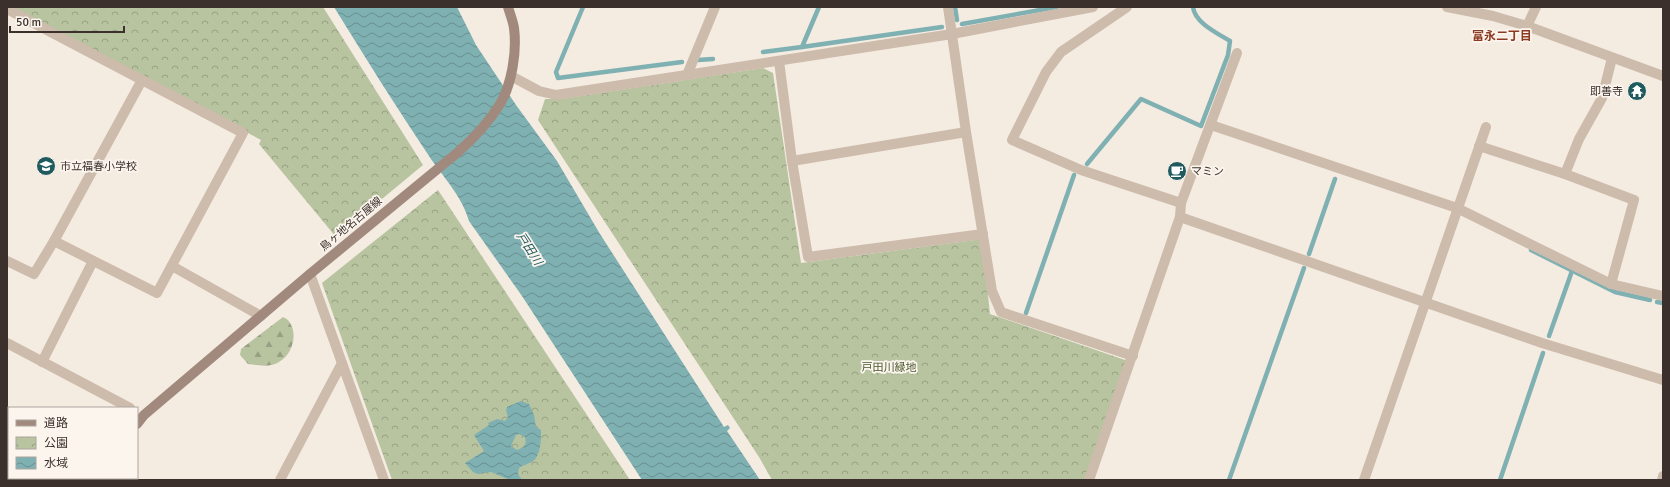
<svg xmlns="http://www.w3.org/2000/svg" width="1670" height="487" viewBox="0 0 1670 487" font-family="Signika,'Noto Sans JP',sans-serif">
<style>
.forest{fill:url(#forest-firs)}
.park{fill:url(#park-crowns)}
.water{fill:url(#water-waves);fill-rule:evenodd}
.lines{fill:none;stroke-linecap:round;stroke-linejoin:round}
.stream{stroke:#7fb0b2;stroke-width:4.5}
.street{stroke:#cdbbac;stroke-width:10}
.secondary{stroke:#a18a7d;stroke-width:10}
.labels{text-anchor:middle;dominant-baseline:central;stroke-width:3.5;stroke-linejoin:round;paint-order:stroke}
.poi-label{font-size:11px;fill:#3b302b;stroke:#fbf5ee;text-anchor:start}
.street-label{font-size:11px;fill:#3b302b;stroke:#fbf5ee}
.park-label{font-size:11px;fill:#4a5a2e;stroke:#fbf5ee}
.neighbourhood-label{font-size:12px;font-weight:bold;fill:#8c3b22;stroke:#fbf5ee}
.water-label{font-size:12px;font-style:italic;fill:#1f5a5e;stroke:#fbf5ee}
</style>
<defs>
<pattern id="forest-firs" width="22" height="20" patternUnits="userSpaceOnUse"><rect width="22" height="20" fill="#b8c4a0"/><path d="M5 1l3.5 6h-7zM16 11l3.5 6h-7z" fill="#97a083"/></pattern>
<pattern id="park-crowns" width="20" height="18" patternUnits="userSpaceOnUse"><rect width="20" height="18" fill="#b8c4a0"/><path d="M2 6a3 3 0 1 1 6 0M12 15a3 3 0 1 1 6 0" fill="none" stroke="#97a083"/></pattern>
<pattern id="water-waves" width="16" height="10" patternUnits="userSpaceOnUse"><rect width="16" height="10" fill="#7fb0b2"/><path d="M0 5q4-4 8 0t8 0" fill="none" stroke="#699091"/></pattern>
</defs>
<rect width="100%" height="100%" fill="#f4ebe1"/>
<!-- forest -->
<path class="forest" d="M283,317C285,318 289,320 290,323C298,335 292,355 279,362C270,368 257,365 248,364L240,355L241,349Z"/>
<!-- park -->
<g class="park">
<path d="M11,7H323L423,165L336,237L259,144L261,140Z"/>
<path d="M763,68L773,73L801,263L982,239L990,314L1128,361L1086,480H772L759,457L538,120L545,99H561Z"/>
<path d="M438,190L630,480H392L322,283Z"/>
</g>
<!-- water -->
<g class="water">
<path d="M334,7H457L476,45L516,105L557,161L600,234L724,427L728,425L730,428L727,431L760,480H642L522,296L469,221C462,196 443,177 429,156C396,107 365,57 334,7Z"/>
<path d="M521,401L529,404L534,415L536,427L541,430C541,440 541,456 532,462C528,464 523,465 519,468L518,474L522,480H510L491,472L478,474L473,472L465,463L484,451L474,435L489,425L488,423L497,419L505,421L508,417L506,410L507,407ZM519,434L525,437C527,445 524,447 517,450L511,446L516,435Z"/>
</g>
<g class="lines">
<!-- stream -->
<g class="stream">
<path d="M583,7L556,72L558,78L682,62"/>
<path d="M955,7L957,20"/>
<path d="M962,24L1057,7"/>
<path d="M802,47L942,27"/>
<path d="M763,52L802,47L819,7"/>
<path d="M698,60L713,59"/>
<path d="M1087,164L1141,99L1201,126L1228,55L1230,41C1217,33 1195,23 1193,7"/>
<path d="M1531,250L1615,292L1650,300"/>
<path d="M1309,254L1335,179"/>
<path d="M1657,302L1663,303"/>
<path d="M1026,313L1074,175"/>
<path d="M1549,336L1572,271"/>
<path d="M1229,480L1304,268"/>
<path d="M1500,480L1543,353"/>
</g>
<!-- street -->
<g class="street">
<path d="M948,7L966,132L992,291L1001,312L1133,356"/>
<path d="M1127,7L1061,52L1046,72L1012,140L1081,170L1181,203"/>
<path d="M1447,7L1493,16L1527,26L1663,76"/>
<path d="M7,9L243,133L157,293L54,241"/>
<path d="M1527,26L1536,7"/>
<path d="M779,61L792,161L808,257L983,234"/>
<path d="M687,75L715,7"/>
<path d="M511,76L539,91L556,95L952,34L1093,7"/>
<path d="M1211,125L1457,208L1611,284L1663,296"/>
<path d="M1479,146L1565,174L1634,200L1611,284"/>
<path d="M792,161L966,132"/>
<path d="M1565,174L1579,139L1602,98L1612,58"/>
<path d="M1180,217L1542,343L1663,380"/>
<path d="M7,261L34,274L54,241L142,80"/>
<path d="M172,266L261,316"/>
<path d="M310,274L384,480"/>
<path d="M7,343L130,408"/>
<path d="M42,362L93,261"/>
<path d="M280,480L342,363"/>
<path d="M1089,480L1180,217L1181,203L1237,53"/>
<path d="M1364,480L1486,127"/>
<path d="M1662,480L1663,476"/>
</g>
<!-- secondary -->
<g class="secondary">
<path d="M137,424L144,415L310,274L457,153C473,139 489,122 500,104C512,84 517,51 514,28C513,21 510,14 508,7"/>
<path d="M89,480L91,478"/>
</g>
</g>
<!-- icons -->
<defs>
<symbol id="temple-disc" viewBox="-11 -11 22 22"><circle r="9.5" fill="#1f5a5e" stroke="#fbf5ee"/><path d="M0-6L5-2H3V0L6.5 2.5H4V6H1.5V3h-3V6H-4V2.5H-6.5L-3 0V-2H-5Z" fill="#fff"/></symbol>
<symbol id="school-disc" viewBox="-11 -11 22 22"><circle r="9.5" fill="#1f5a5e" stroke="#fbf5ee"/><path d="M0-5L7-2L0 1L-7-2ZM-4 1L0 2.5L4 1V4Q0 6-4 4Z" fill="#fff"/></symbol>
<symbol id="cafe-disc" viewBox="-11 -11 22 22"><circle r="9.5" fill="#1f5a5e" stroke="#fbf5ee"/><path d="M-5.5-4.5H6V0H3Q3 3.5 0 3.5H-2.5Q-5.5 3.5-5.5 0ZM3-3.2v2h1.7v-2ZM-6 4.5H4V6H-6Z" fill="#fff"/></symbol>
</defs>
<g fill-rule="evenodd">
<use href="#temple-disc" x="1626" y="80" width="22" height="22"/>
<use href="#school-disc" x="35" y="155" width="22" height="22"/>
<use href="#cafe-disc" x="1166" y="160" width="22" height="22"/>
</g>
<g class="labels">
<!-- poi labels -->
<g class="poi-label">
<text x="1623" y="91" text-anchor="end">即善寺</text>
<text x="60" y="166">市立福春小学校</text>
<text x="1191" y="171">マミン</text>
</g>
<!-- street labels -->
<g class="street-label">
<text transform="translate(351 224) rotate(-40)">鳥ヶ地名古屋線</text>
</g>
<!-- park labels -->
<g class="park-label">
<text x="889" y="367">戸田川緑地</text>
</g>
<!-- neighbourhood labels -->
<g class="neighbourhood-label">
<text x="1502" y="36">富永二丁目</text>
</g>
<!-- water labels -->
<g class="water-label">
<text transform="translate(529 249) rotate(57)">戸田川</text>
</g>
</g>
<!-- border -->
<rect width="1670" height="487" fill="none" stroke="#3b302b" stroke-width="16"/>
<!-- legend -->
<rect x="8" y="407" width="130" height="72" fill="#fbf5ee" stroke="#aea6a0"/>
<rect x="16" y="420" width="20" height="6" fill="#a18a7d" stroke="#aea6a0"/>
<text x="44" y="427" font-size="12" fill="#3b302b">道路</text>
<rect x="16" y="437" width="20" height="12" fill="url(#park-crowns)" stroke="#aea6a0"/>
<text x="44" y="447" font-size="12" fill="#3b302b">公園</text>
<rect x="16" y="457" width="20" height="12" fill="url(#water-waves)" stroke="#aea6a0"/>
<text x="44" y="467" font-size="12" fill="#3b302b">水域</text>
<!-- scale -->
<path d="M10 26v6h114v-6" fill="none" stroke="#3b302b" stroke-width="2"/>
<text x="16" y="26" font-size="12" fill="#3b302b" stroke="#fbf5ee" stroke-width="3" paint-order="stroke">50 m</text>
</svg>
